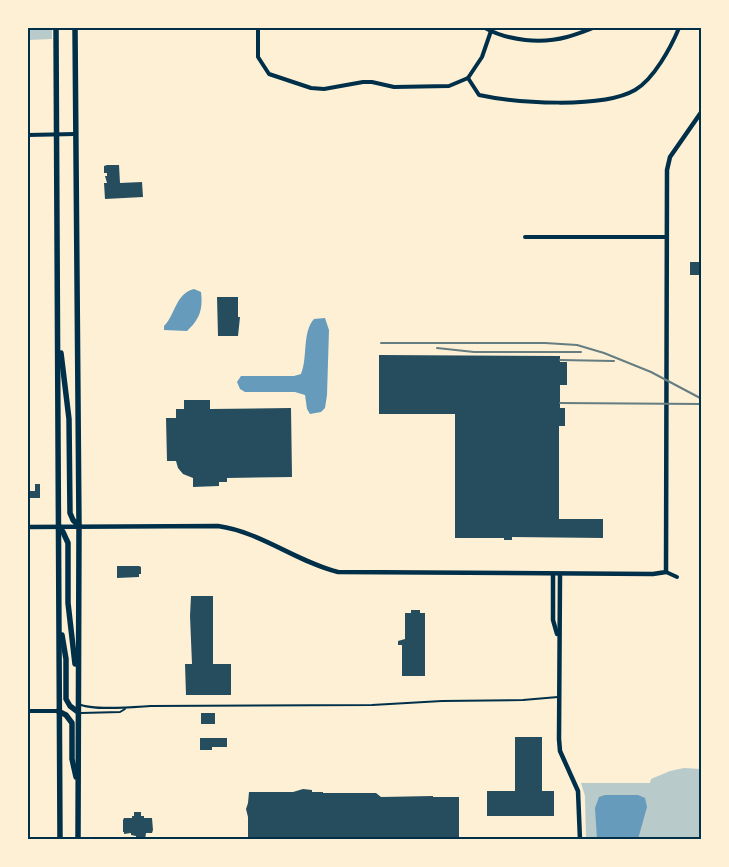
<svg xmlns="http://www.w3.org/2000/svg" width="729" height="867" viewBox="0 0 729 867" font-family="Rubik,sans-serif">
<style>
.green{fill:#b9caca}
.water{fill:#669bbc}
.building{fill:#264d5e}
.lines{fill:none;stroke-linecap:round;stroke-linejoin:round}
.service{stroke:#003049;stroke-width:2}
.minor{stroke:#003049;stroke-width:4}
.tertiary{stroke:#003049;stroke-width:4.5}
.primary{stroke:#003049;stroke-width:5.5}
.rail{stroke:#657d81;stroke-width:2}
.neatline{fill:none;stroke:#003049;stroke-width:2}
</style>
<rect width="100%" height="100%" fill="#fdf0d5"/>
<!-- green -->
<g class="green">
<path d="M28,28H52V39L28,40Z"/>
<path d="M684,768L701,769V839H586L585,796L581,783H650L651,779L670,771Z"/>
</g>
<!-- water -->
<g class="water">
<path d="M194,289L201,292C203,309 200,319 187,331L164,330V326C176,314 175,294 194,289Z"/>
<path d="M325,318L329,330L327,395L325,408L321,412L310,414L307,409L305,395L295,392H245L240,389L237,382L241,376H294L301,374C308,357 302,332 314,319Z"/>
<path d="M605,795H638L645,798L647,807L638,839H597L595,808L599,797Z"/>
</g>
<!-- building -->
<g class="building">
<path d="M107,165H119L120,183L142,182L143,197L105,199L104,183H107L105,176H107V173H104V166Z"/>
<rect x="690" y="262" width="12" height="13"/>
<path d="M217,297H238V317H240L238,336H218Z"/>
<path d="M379,355L560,356V362H567V385H560V408H565V426H559V519H603V538L512,537V540H504V538H455V414H379Z"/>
<path d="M184,400H210V409L291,408L292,477L227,478V482H219V486L193,487V478L183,474L178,468L176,461H167L166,418H176V409H184Z"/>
<path d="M35,484H40V498H28V491H35Z"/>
<path d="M117,566H139L141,567V574H139V577L117,578Z"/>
<path d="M191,596H213V664H231V695H186L185,664H192L190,616Z"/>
<path d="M411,610H420V613H425V676H402V645H398V641L405,639V613H411Z"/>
<rect x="201" y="713" width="14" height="11"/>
<path d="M515,737H542V791H554V816H487V791H515Z"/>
<path d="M200,738H227V747H212V750H200Z"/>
<path d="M303,789L312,790V792H323V793H376L381,797L433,796V797H459V840H248V817L246,809L248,803L249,792H293Z"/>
<path d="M134,812H141V816H144V818H152L153,830L152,833H146L145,840H136V836L131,835V833L124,834V832H123V820L124,818H132V816H134Z"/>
</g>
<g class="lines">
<!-- service -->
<g class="service">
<path d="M79,704C92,711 134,707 150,706L372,705L442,701L523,700L558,697"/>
<path d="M81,713L120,712L125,709"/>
</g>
<!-- minor -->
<g class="minor">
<path d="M258,28V57L269,74L311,88L324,89L363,82H372L394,87L449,86L468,78L482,57L492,28"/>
<path d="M485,28C509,41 541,44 567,37C576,35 585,31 593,28"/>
<path d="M468,78L479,95C516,103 602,109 635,90C654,79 671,47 679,28"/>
<path d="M28,135L75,134"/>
<path d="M525,237H667"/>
<path d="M666,572L677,577"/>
<path d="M28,711H58"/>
</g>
<!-- tertiary -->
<g class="tertiary">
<path d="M28,527L218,526C261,532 297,562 338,572L653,574L666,572L667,170L670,157L702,111"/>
<path d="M553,574V620L557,634"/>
<path d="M560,574L559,739L560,751L578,791L580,840"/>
</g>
<!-- primary -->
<g class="primary">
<path d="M56,28L60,840"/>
<path d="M75,28L79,526L78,840"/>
<path d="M61,353L69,419L70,513L73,520L79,526"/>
<path d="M59,526L63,532L68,543V603L75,664"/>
<path d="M62,635L66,659V699L70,706L78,712"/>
<path d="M58,711L66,715L72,723V759L76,777"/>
</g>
<!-- rail -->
<g class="rail">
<path d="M381,343H545L577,345L604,353L651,372L702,399"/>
<path d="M437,348L474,352H581"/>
<path d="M560,360L614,361"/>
<path d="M560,403L702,404"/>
</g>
</g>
<!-- border -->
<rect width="729" height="867" fill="none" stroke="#fdf0d5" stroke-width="58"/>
<rect x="29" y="29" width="671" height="809" class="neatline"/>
</svg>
